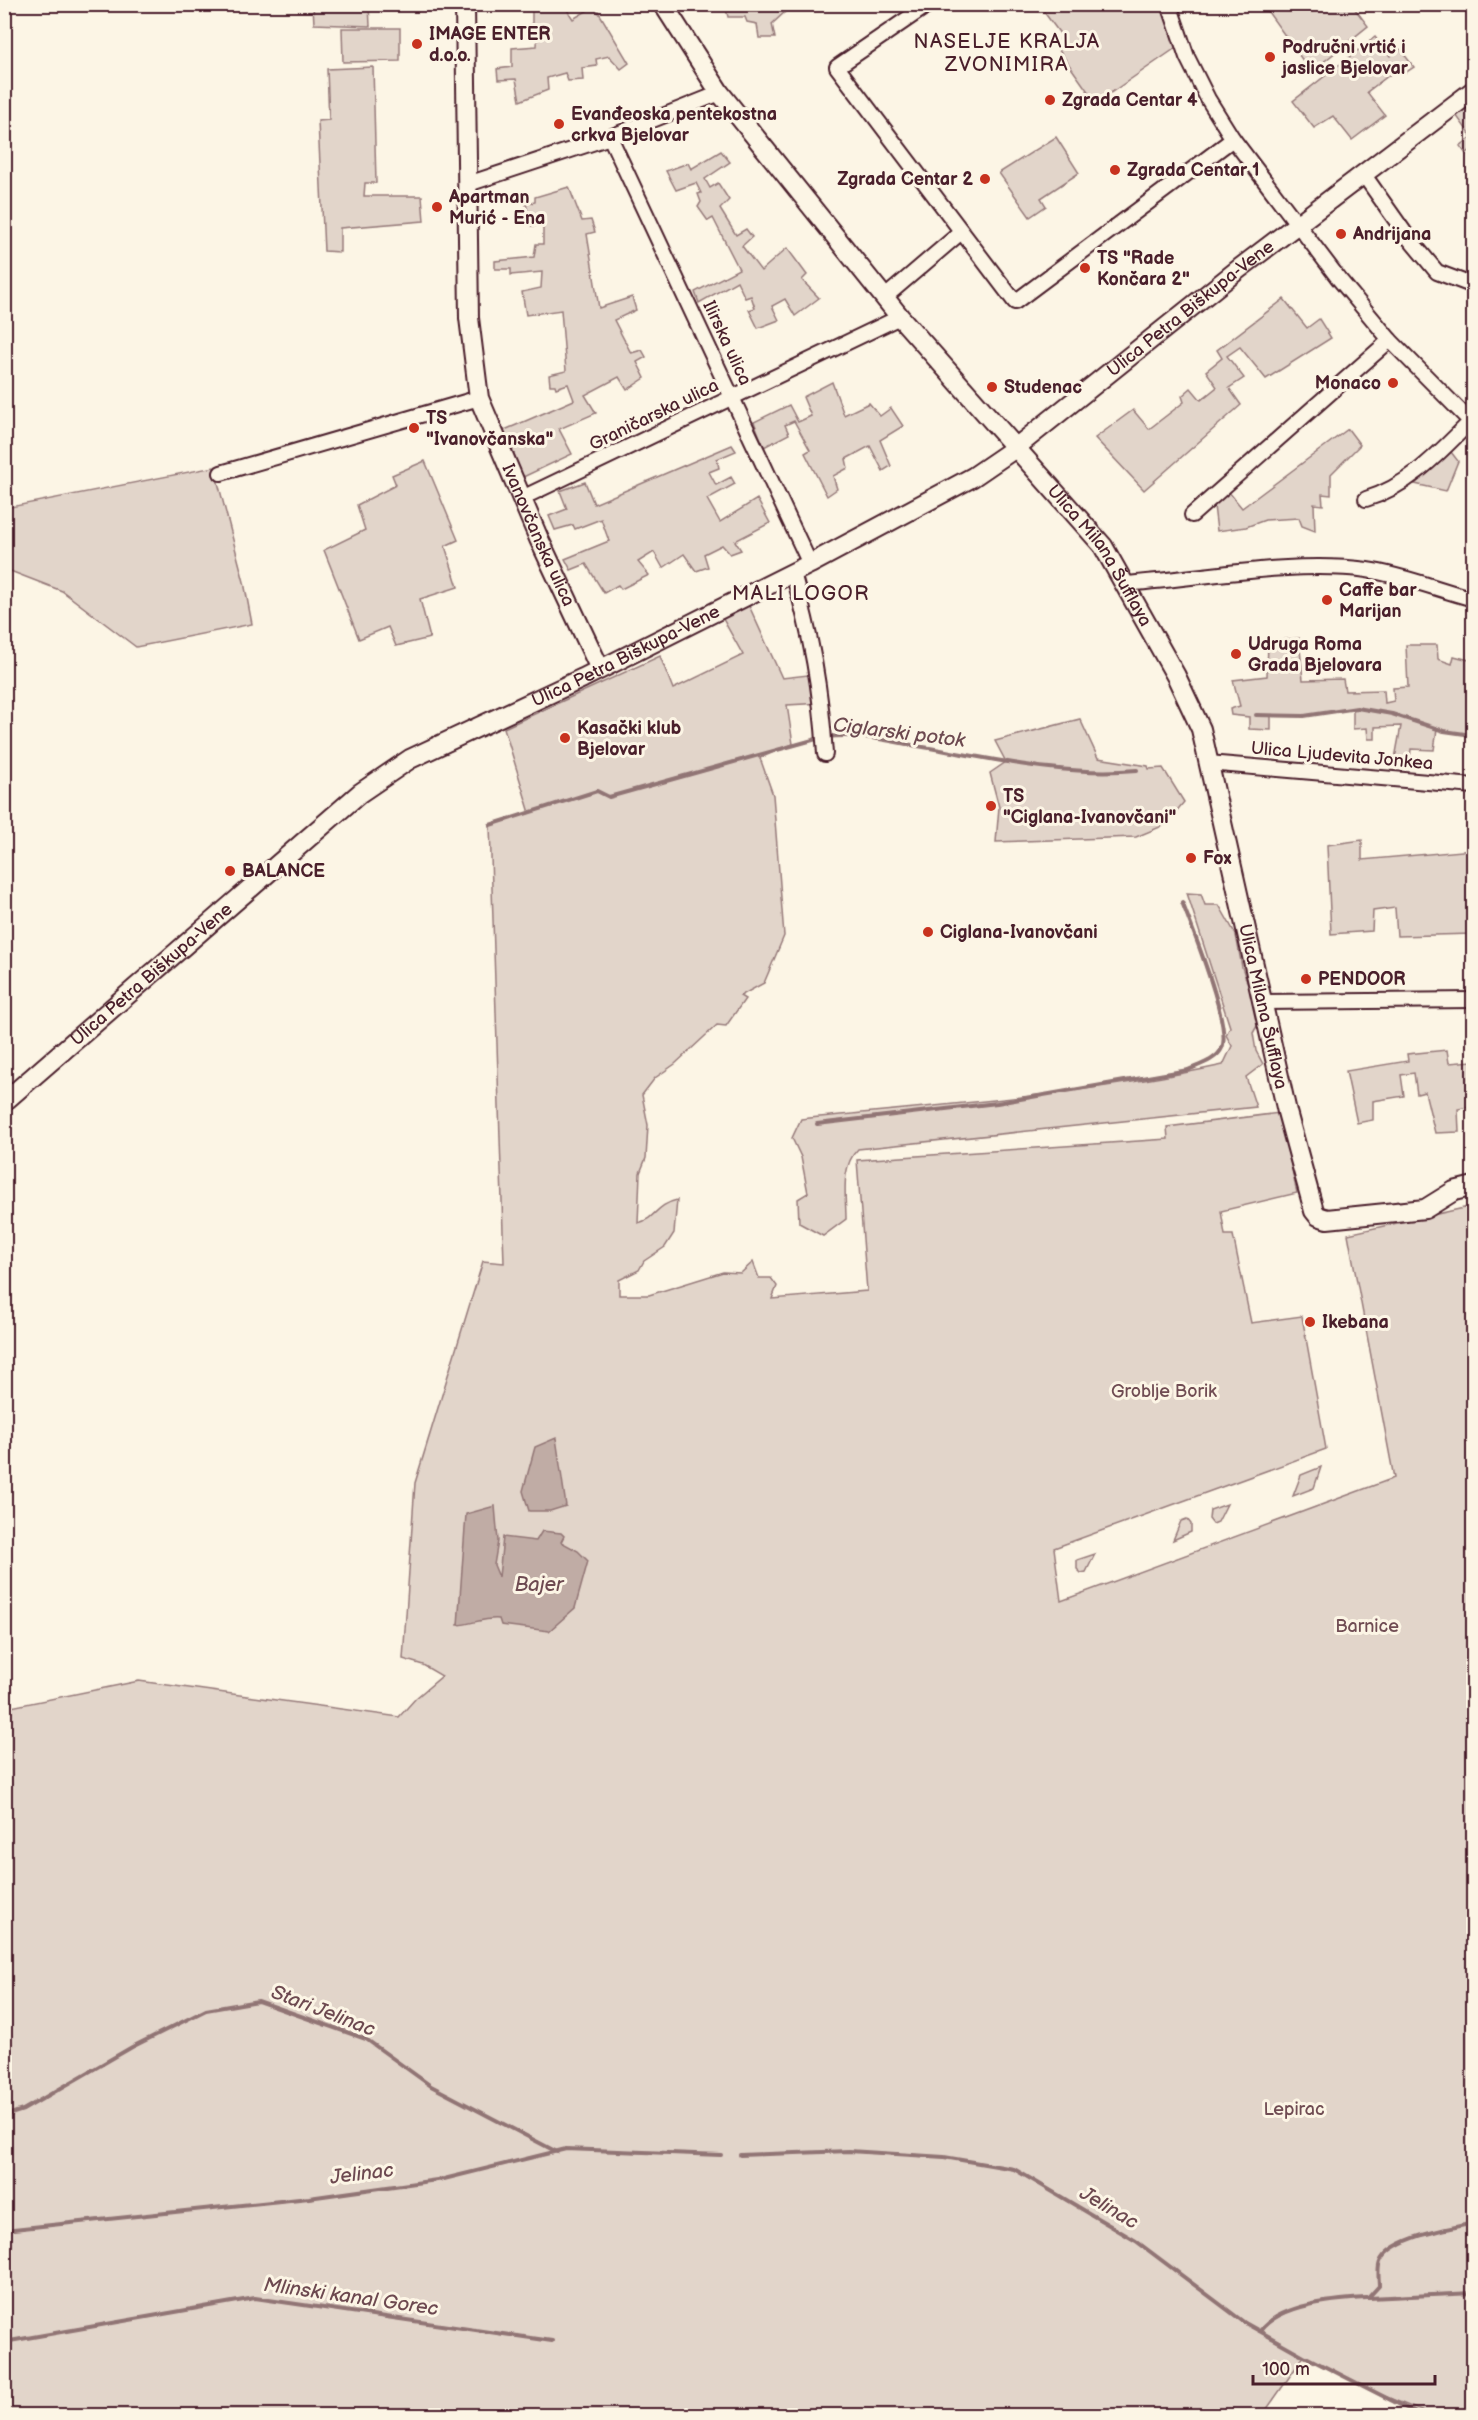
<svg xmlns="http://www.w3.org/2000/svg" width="1478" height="2420" viewBox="0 0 1478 2420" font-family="'Balsamiq Sans',sans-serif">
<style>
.green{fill:#e2d5ca;stroke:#967a7a;stroke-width:1.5}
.water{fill:#c0aca5;stroke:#917474;stroke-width:1.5}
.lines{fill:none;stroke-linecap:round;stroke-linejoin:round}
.stream{stroke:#917474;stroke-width:4}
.street-casing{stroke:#4a1f2b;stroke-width:18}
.secondary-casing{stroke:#4a1f2b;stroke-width:22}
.street{stroke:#fcf5e5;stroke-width:14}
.secondary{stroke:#fcf5e5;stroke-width:18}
.poi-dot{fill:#c8321e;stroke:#fcf5e5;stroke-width:2}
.labels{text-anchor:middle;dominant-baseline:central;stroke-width:6;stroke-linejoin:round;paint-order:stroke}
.poi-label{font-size:18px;font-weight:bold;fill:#4a1f2b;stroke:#fcf5e5;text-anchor:start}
.street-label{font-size:18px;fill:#4a1f2b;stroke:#fcf5e5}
.park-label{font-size:18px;fill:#704c53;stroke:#fcf5e5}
.neighbourhood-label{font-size:20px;letter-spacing:1.5px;fill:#4a1f2b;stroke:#fcf5e5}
.water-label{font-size:20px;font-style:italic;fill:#6d4950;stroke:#fcf5e5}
</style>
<rect width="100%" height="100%" fill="#fcf5e5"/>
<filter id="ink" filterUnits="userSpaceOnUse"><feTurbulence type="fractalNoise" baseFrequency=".0167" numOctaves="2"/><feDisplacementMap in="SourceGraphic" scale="12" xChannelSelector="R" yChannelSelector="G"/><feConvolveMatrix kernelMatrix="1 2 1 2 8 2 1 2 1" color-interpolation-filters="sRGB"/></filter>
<g filter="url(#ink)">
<!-- green -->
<g class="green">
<path d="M532,4L564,5L573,19L595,6L629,63L621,69L609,56L596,59L597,66L582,68L583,80L568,81L565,73L547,78L548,90L520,101L516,79L498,80L497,69L512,67V48L537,46L538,29H532Z"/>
<path d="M313,5H369L370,26L314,24Z"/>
<path d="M725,5H784L787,10L772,24L775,38H759L757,24L747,22L745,17H728Z"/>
<path d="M1046,5H1169L1183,43L1096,103L1058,49L1061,35L1044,12Z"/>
<path d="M1263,5H1352L1368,26L1311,72Z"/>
<path d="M342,28H400V61L343,62Z"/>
<path d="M1375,37L1390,56L1400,49L1414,67L1405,73L1400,67L1367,92L1385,115L1352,140L1333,116L1314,128L1293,101Z"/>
<path d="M373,67L376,183H365L364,196H422L424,221L340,228V252L324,251L318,121L329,120L327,69Z"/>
<path d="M1473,102V148L1466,154L1460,146L1472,137L1456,115Z"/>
<path d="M1056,137L1079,173L1041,198L1046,206L1030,217L999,173Z"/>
<path d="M721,151L730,162L705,179L710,188L718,183L729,200L720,209L736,235L746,229L752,237L742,246L761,271L787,248L807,275L802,280L819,298L795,316L785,299L772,306L779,320L758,328L749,310L755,308L751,296L745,298L737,281L699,303L695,292L739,269L713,218L708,221L698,207L701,202L698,194L701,193L696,183L676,190L666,171L688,163L691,169Z"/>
<path d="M569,187L582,221L591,220L595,232L587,234L599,308L632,297L636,310L614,320L631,353L642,350L646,357L637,362L645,378L627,390L619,377L585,395L596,413L559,429L572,454L519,479L500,432L574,400L568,384L556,388L555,385H550L549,375L566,371L561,310L526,315L522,292L541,288L542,272L511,275V269H495V261L534,257L536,244H543V225L531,226L526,204L535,202V197Z"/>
<path d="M1284,299L1307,328L1319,319L1331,338L1266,379L1240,347L1227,356L1244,378L1229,388L1241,405L1144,490L1095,438L1133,410L1149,429L1184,402L1182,396L1191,388L1201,400L1217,387L1206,371L1222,358L1217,350Z"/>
<path d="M832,382L844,415L869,403L880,416L891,408L903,426L880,440L891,466L883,471L870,446L846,459L848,468L833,476L837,489L827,496L805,453L810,450L794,421L785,425L789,434L764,447L754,422L789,405L798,422L811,416L803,397Z"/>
<path d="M1348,429L1360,445L1331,474V495L1322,494L1323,505L1314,504L1315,531L1302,526L1299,518L1265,520L1246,527L1217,531L1213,497L1224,486L1242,508Z"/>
<path d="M732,445L736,451L717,459L719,468L709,472L716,485L731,477L735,484L707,499L720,522L757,499L770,523L735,541L741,550L730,554L722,545L704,554L708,567L696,571L684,554L663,568L654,552L638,562L649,575L621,589L618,585L604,593L586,564L571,570L565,559L609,541L601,519L575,529L573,525L555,530L549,516L567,509L560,491L585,482L594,504Z"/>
<path d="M1451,452L1458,461L1446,491L1415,484Z"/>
<path d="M425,461L458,540L445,546L458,587L420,599L430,638L396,646L388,627L359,639L324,550L365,530L357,505L396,485L392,475Z"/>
<path d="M214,467L244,582L252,624L136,647L62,591L5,569V508Z"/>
<path d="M745,597L782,678L817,674L822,703L787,705L793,744L760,758L773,795L784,936L764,983L740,996L745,999L726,1026L717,1025L675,1064L655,1078L642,1095L648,1125L646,1158L640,1173L638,1223C657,1218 655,1205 677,1200L674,1233L665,1247L644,1261L639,1270L619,1280V1295H649L723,1272L741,1273L753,1262L759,1278H771L777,1286L772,1299L867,1291L857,1160L1168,1139L1167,1127L1280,1113L1297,1193L1221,1211L1225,1235H1233L1251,1323L1302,1316L1326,1449L1054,1548L1061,1601L1394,1478L1348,1234L1473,1206V2415H1431L1377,2393L1304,2356L1262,2416H5L6,1708L139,1681L399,1717L416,1698L442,1676L423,1665L403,1659L415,1483L483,1261L504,1263L490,825L530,813L504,728L660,656L673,689L743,655L718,610Z"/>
<path d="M1299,638L1303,680L1343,679L1345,691L1384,690L1385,703L1394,701L1393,688L1408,687L1406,645H1437L1438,659L1452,664L1454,656L1473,661L1472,735L1437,729L1434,750L1411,749L1409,767L1394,764L1401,726L1375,727V739H1368L1367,728L1353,729V709L1304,716L1271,715V730L1249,729V717L1231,715L1230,709L1240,706L1233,680L1267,676L1268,641Z"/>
<path d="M1080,719L1098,758L1148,766L1149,769L1163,768L1184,802L1165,825L1136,837L996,842L999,807L990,773L1006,762L995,741Z"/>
<path d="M1362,840V860L1473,850V934L1397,936L1395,908L1373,911L1372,931L1331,934L1327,845Z"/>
<path d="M1187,893L1201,894L1205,905H1219L1236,935L1242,967L1260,1021L1253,1033L1256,1051L1263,1064L1246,1077L1256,1107L858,1149C840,1167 846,1196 846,1219L823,1236L799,1223L798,1199L808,1193L801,1157L792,1138L801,1119C942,1105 1085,1095 1223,1065L1232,1046L1226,1035L1230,1027Z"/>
<path d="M1447,1050L1449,1063L1473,1061V1106L1458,1109L1459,1132L1435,1133L1425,1092L1417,1094L1414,1073L1401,1075L1404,1096L1373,1101V1120L1357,1123L1346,1071L1408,1061L1407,1054Z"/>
<path d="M1321,1467L1314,1488L1293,1496L1301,1475Z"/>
<path d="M1227,1504L1218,1522L1213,1524L1209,1519L1210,1510Z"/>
<path d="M1187,1519L1191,1524V1532L1173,1540L1181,1521Z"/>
<path d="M1095,1554L1086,1572L1081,1573L1077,1569V1560Z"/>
</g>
<!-- water -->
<g class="water">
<path d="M556,1438L566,1506L550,1511H529L523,1491L535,1447Z"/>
<path d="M495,1506L498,1541L494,1565L499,1577L503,1537L536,1541L542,1531L561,1533L564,1536L561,1542L578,1551L588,1561L575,1608L549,1631L501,1625L499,1619C488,1617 471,1624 458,1625L466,1514Z"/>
</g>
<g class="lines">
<!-- stream -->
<g class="stream">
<path d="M1256,715L1304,716L1357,708L1392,714L1444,731L1472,735"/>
<path d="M827,737C857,733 889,741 918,746C990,758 1064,777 1137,770"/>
<path d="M490,825L597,791L609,797L820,738"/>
<path d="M817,1124L997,1103L1188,1070C1199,1065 1217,1060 1222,1048C1232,1026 1192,928 1182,902"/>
<path d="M4,2116L23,2110L132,2047L206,2010L258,2001L366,2039L431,2086L557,2152"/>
<path d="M740,2155L849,2151L944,2157L1014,2169L1136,2241L1245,2323L1304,2356L1422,2416"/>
<path d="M4,2230L309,2198L444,2179L566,2149L721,2155"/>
<path d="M1369,2298L1474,2293"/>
<path d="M1260,2331C1281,2303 1336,2300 1368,2298L1379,2286C1379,2279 1377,2269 1380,2262C1390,2237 1449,2229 1474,2223"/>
<path d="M4,2342L255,2298L552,2341"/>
</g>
<defs>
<g id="street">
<path d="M929,4L837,67L1015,302L1233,139"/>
<path d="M1169,4L1187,57L1208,99L1233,139L1339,279L1390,340L1474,425"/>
<path d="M610,137L810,564"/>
<path d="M1364,175L1407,236L1437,272L1474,286"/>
<path d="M468,184L610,137L720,93"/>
<path d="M884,298L960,233"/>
<path d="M221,473L479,398"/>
<path d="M522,498L900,317"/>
<path d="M1366,499C1409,486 1439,453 1469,423"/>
<path d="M1192,515L1390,340"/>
<path d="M793,573C811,635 821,689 825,754"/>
<path d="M1125,584C1200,578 1295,560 1367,570C1403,575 1439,590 1474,599"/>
<path d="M1208,763L1474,786"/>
<path d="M1263,1002L1474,1000"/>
</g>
<g id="secondary">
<path id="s1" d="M465,4L469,318L479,398L539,539L600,669"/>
<path id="s2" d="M663,4L720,93L900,317L1103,546L1176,676L1201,729L1287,1112L1314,1211L1318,1216L1327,1219L1425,1209L1454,1191L1474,1186"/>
<path id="s3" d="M4,1102L360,793L410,759L583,678L810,564L973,477L1014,449L1240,268L1474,90"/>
</g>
</defs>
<!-- street casing -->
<use href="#street" class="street-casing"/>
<!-- secondary casing -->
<use href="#secondary" class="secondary-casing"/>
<!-- street -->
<use href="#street" class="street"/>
<!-- secondary -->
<use href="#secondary" class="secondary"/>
</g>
</g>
<!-- markers -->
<g class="poi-dot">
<circle cx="417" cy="44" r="6"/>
<circle cx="1270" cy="57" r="6"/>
<circle cx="1050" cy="100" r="6"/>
<circle cx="559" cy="124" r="6"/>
<circle cx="1115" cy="170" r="6"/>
<circle cx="985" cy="179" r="6"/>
<circle cx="437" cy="207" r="6"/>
<circle cx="1341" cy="234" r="6"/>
<circle cx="1085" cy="268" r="6"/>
<circle cx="1393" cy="383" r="6"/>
<circle cx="992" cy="387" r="6"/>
<circle cx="414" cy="428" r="6"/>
<circle cx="1327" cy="600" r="6"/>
<circle cx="1236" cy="654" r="6"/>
<circle cx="565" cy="738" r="6"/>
<circle cx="991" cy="806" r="6"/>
<circle cx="1191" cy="858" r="6"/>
<circle cx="230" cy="871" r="6"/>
<circle cx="928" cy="932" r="6"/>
<circle cx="1306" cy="979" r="6"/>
<circle cx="1310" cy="1322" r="6"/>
</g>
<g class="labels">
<!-- poi labels -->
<g class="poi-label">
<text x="429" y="34">IMAGE ENTER<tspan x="429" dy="21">d.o.o.</tspan></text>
<text x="1282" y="47">Područni vrtić i<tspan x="1282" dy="21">jaslice Bjelovar</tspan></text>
<text x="1062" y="100">Zgrada Centar 4</text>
<text x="571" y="114">Evanđeoska pentekostna<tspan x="571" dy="21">crkva Bjelovar</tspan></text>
<text x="1127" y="170">Zgrada Centar 1</text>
<text x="973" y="179" text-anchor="end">Zgrada Centar 2</text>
<text x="449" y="197">Apartman<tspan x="449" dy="21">Murić - Ena</tspan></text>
<text x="1353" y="234">Andrijana</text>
<text x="1097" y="258">TS "Rade<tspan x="1097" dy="21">Končara 2"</tspan></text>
<text x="1381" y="383" text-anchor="end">Monaco</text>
<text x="1004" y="387">Studenac</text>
<text x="426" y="418">TS<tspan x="426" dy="21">"Ivanovčanska"</tspan></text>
<text x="1339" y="590">Caffe bar<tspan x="1339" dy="21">Marijan</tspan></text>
<text x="1248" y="644">Udruga Roma<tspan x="1248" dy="21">Grada Bjelovara</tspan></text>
<text x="577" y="728">Kasački klub<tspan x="577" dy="21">Bjelovar</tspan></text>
<text x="1003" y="796">TS<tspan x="1003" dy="21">"Ciglana-Ivanovčani"</tspan></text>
<text x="1203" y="858">Fox</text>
<text x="242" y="871">BALANCE</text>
<text x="940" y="932">Ciglana-Ivanovčani</text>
<text x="1318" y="979">PENDOOR</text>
<text x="1322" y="1322">Ikebana</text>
</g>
<!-- street labels -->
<g class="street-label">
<text stroke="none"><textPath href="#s3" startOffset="1437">Ulica Petra Biškupa-Vene</textPath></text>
<text transform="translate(727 343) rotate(65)">Ilirska ulica</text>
<text transform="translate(654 415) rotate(-26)">Graničarska ulica</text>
<text stroke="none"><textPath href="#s1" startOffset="544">Ivanovčanska ulica</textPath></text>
<text stroke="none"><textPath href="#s2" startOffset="705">Ulica Milana Šufflaya</textPath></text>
<text stroke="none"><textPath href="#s3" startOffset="771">Ulica Petra Biškupa-Vene</textPath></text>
<text transform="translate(1342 756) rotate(5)">Ulica Ljudevita Jonkea</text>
<text stroke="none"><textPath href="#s3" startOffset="195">Ulica Petra Biškupa-Vene</textPath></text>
<text stroke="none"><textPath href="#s2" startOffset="1191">Ulica Milana Šufflaya</textPath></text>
</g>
<!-- park labels -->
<g class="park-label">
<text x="1164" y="1391">Groblje Borik</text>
<text x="1367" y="1626">Barnice</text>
<text x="1294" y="2109">Lepirac</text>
</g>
<!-- neighbourhood labels -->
<g class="neighbourhood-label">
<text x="1007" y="42">NASELJE KRALJA<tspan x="1007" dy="23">ZVONIMIRA</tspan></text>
<text x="801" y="594">MALI LOGOR</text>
</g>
<!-- water labels -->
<g class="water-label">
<text transform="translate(899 733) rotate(7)">Ciglarski potok</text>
<text x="539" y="1585">Bajer</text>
<text transform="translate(323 2011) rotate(21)">Stari Jelinac</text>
<text transform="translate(362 2174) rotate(-7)">Jelinac</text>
<text transform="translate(1109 2208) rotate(31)">Jelinac</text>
<text transform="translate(351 2297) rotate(8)">Mlinski kanal Gorec</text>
</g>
</g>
<!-- margin -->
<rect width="1478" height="2420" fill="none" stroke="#fcf5e5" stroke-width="24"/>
<rect x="12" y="12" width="1454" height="2396" fill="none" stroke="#4a1f2b" stroke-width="2" filter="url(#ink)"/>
<!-- scale -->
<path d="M1253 2375v9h182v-9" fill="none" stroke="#4a1f2b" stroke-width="3"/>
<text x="1262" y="2375" font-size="18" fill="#4a1f2b" stroke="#fcf5e5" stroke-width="4.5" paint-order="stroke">100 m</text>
</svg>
